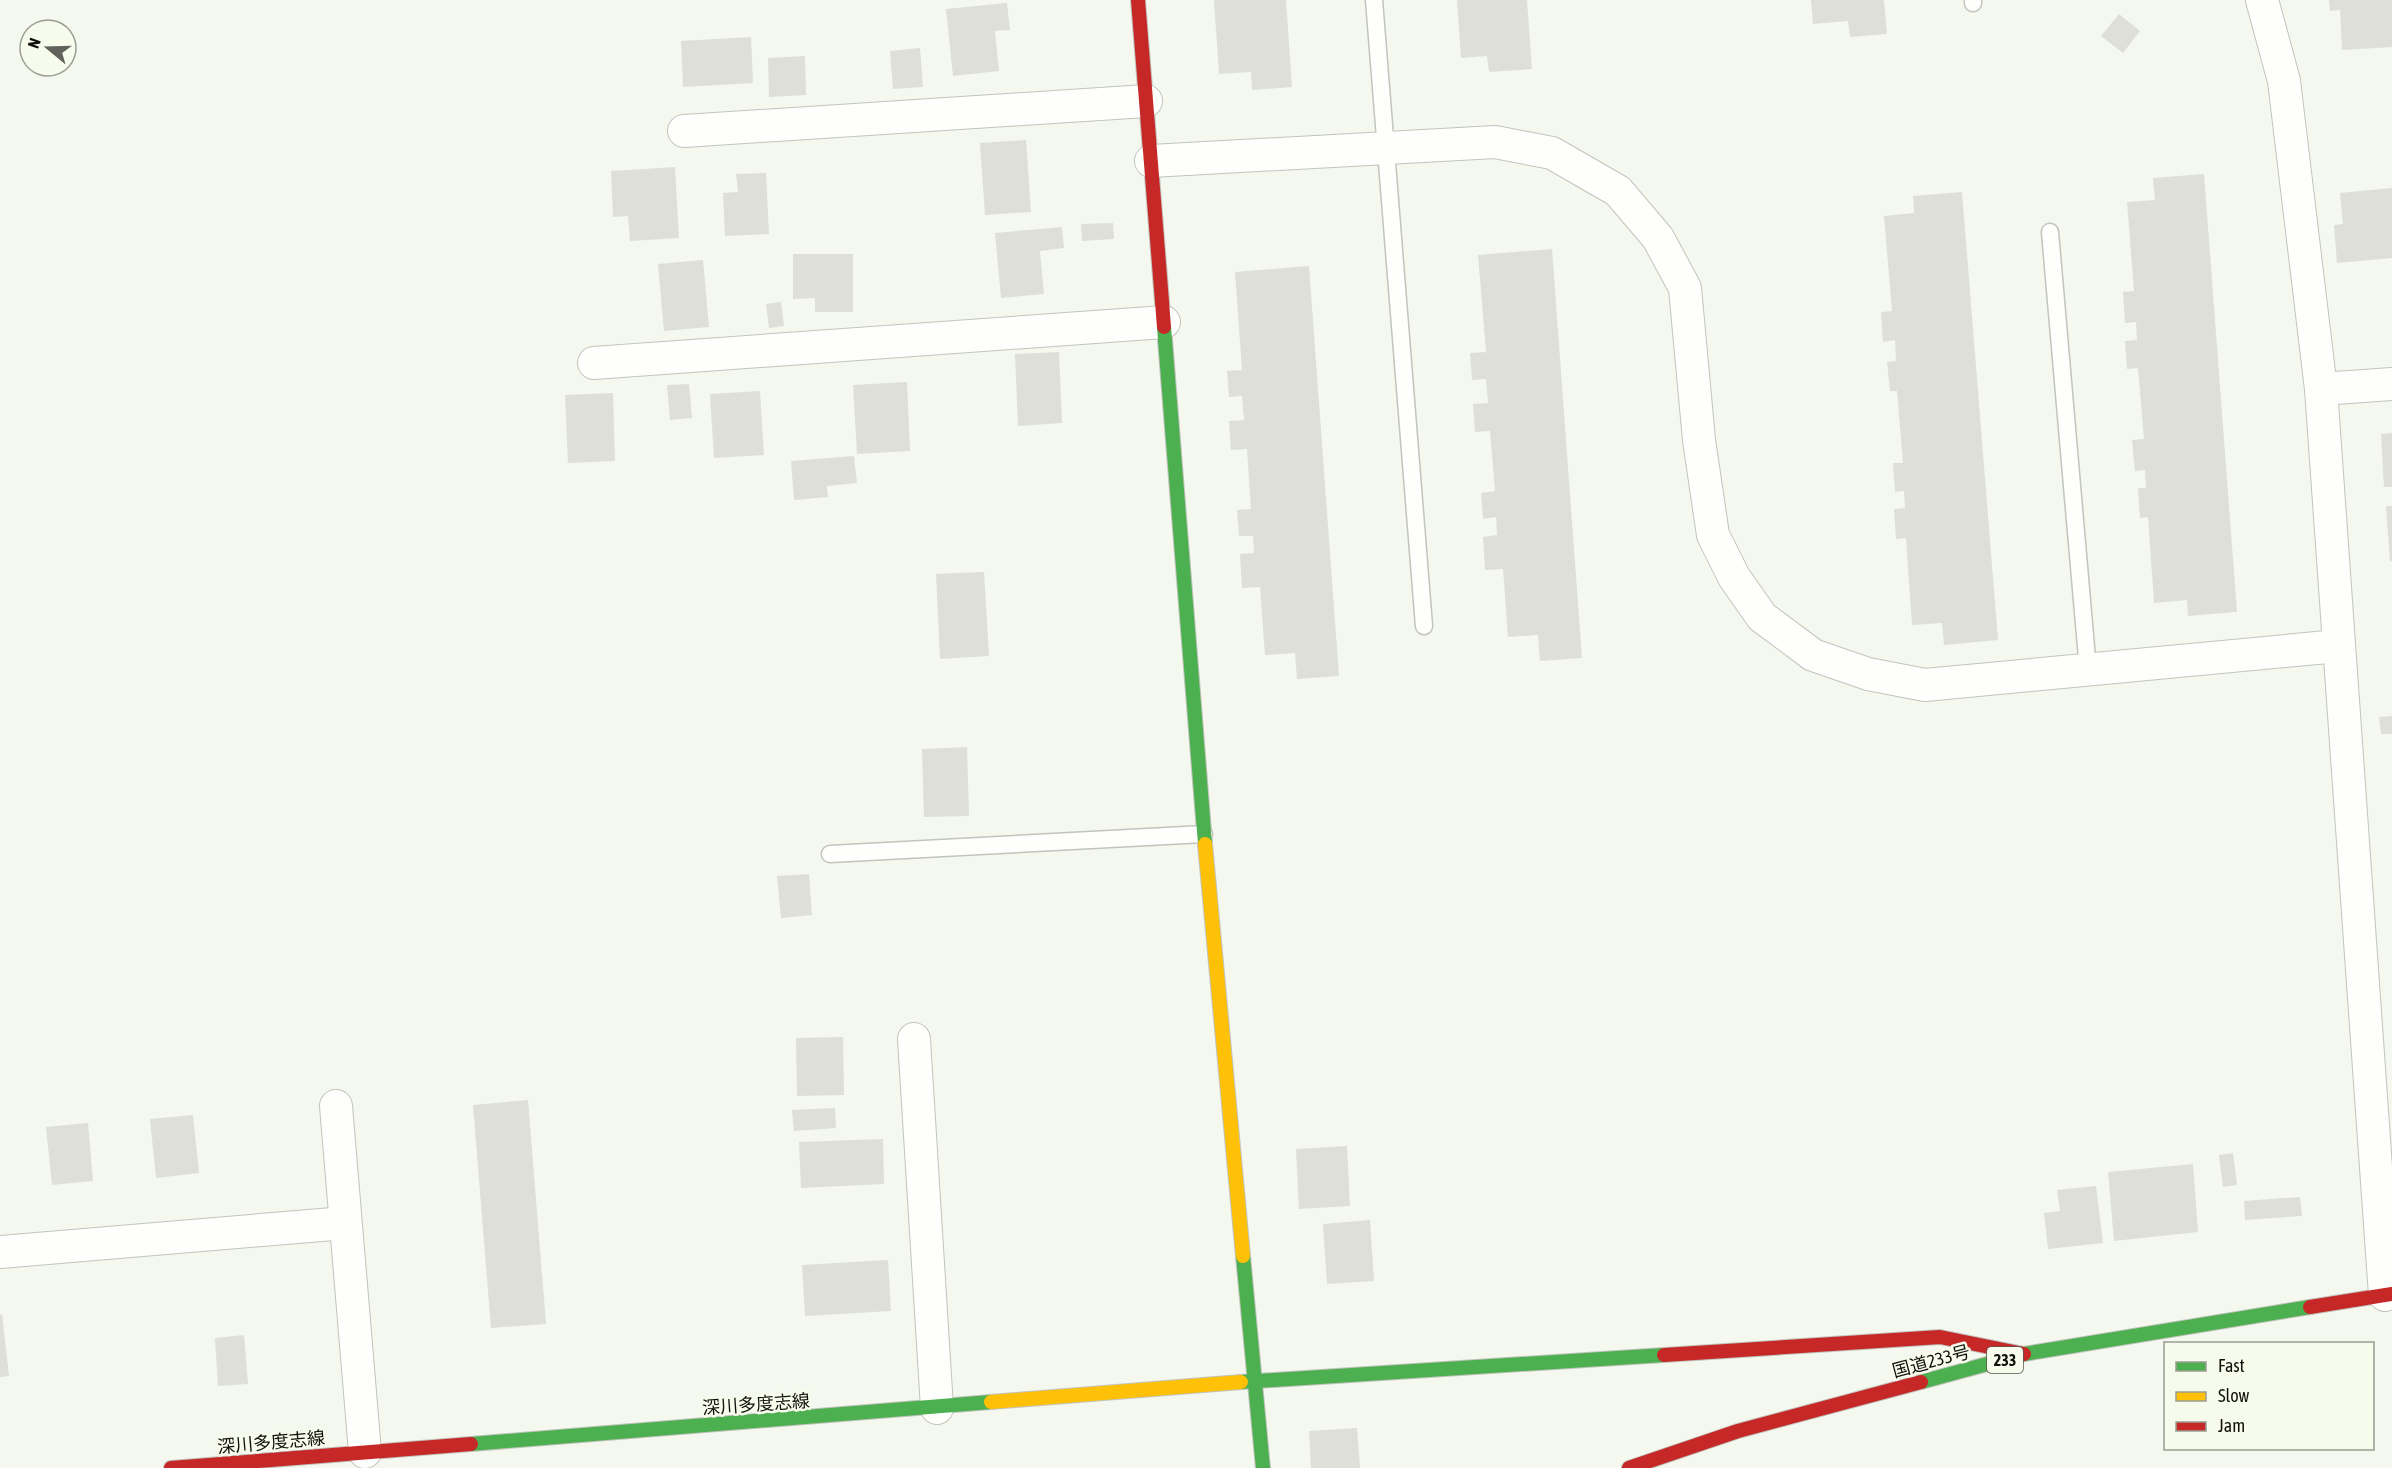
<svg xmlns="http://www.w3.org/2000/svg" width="2392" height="1468" viewBox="0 0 2392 1468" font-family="'Asap Condensed','Noto Sans JP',sans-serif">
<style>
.building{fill:#dee0d8}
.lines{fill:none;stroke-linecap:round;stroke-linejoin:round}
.lane-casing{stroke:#c2c4bd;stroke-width:19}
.street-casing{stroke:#c2c4bd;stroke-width:34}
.fast-casing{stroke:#c2c4bd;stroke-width:16}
.slow-casing{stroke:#c2c4bd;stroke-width:16}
.jam-casing{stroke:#c2c4bd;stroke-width:16}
.lane{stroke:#fefefc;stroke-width:16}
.street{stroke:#fefefc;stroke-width:32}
.fast{stroke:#4caf50;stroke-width:14}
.slow{stroke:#ffc107;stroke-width:14}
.jam{stroke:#c62828;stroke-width:14}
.labels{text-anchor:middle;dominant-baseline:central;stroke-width:5;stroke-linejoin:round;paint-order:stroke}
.shield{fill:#f7fbeb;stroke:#55574f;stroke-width:1.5}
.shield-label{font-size:16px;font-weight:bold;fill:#10110c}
.street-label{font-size:18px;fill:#10110c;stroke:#f7fbeb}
</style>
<rect width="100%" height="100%" fill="#f5f8ee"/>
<!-- building -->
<g class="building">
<path d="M1214,0H1286L1292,87L1252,90L1251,72L1219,74Z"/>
<path d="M1457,0H1527L1532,69L1489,72L1487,56L1461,58Z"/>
<path d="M1811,0H1884L1887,34L1850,37L1848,21L1813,24Z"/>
<path d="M2329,0H2392V47L2342,50L2340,10L2330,11Z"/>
<path d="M1007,3L1010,30L995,31L999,71L953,76L946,9Z"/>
<path d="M2119,14L2140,31L2123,53L2101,36Z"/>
<path d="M751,37L753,83L683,87L681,41Z"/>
<path d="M920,48L923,87L893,89L890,51Z"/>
<path d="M805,56L806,95L769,97L768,58Z"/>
<path d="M1026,140L1031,212L985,215L980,143Z"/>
<path d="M675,167L679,238L630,241L628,216L613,217L611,171Z"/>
<path d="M766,173L769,234L725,236L723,193L738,192L736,174Z"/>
<path d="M2204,174L2237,612L2188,616L2187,600L2154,603L2148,517L2140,518L2138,488H2146L2145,470L2135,471L2132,440L2144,439L2138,368L2127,369L2125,341L2137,340L2136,322L2125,323L2123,292L2134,291L2127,202L2155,200L2153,178Z"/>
<path d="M2392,188V258L2337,263L2334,225L2343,224L2340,193Z"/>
<path d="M1962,192L1998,640L1944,645L1942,623L1912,625L1906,538L1896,539L1894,509L1905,508L1904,491L1895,492L1893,463H1903L1897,391H1890L1887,362L1896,361L1895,340L1883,342L1881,312L1892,311L1884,216L1914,213L1913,196Z"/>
<path d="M1113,223L1114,239L1082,241L1081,224Z"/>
<path d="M1062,227L1064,248L1040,251L1044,294L1001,298L995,233Z"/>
<path d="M1552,249L1582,658L1540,661L1538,635L1508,637L1503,569L1485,570L1483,537L1497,535L1496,517L1483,519L1481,493L1495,491L1490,431L1475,432L1473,404L1488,403L1486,379L1472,380L1470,353L1486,352L1478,255Z"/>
<path d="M793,254H853V312H815V298L793,299Z"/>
<path d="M703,260L709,327L664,331L658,264Z"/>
<path d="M1309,266L1339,676L1297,679L1295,653L1265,655L1260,587L1242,588L1240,554L1254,553L1253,536H1239L1237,510L1251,509L1247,449L1231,450L1229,421L1244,420L1242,396L1229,397L1227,371L1242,370L1235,272Z"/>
<path d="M781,302L784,326L769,328L766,304Z"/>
<path d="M1059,352L1062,423L1018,426L1015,354Z"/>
<path d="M907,382L910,451L857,454L853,385Z"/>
<path d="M689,384L692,418L670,420L667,385Z"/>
<path d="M760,391L764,455L714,458L710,394Z"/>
<path d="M613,393L615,461L568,463L565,395Z"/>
<path d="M2392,433V487H2384L2381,434Z"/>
<path d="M854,456L857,483L827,486L828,497L794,500L791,461Z"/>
<path d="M2386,506H2392V561H2390Z"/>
<path d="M984,572L989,656L940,659L936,574Z"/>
<path d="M2392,716V734H2381L2379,717Z"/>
<path d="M967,747L969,816L924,817L922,749Z"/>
<path d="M809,874L812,915L781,918L777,876Z"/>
<path d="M843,1037L844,1095L797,1096L796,1038Z"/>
<path d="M528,1100L546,1324L491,1328L473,1105Z"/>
<path d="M835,1108L836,1128L794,1131L792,1110Z"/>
<path d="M193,1115L199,1173L156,1178L150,1119Z"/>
<path d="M88,1123L93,1181L52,1185L46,1127Z"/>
<path d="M883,1139L884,1184L801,1188L799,1142Z"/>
<path d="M1347,1146L1350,1206L1299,1209L1296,1149Z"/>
<path d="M2233,1153L2237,1185L2223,1187L2219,1155Z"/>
<path d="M2193,1164L2198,1232L2114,1241L2108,1172Z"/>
<path d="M2096,1186L2103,1243L2048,1249L2044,1213L2060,1211L2057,1190Z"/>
<path d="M2300,1197L2302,1216L2245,1220L2244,1201Z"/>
<path d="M1370,1220L1374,1281L1327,1284L1323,1224Z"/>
<path d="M888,1260L891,1311L805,1316L802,1265Z"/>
<path d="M2,1314L9,1376L0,1377V1315Z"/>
<path d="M244,1335L248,1384L218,1386L215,1338Z"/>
<path d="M1357,1428L1360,1468H1311L1309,1431Z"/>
</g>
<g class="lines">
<defs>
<g id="lane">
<path d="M1374,0L1424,626"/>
<path d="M1973,0V3"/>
<path d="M2050,232L2088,670"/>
<path d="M830,854L1204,834"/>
</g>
<g id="street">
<path d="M2262,0L2284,81L2321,389L2385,1295"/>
<path d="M684,131L1146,101"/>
<path d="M1151,161L1495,142L1552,153L1618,191L1658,238L1685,288L1699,440L1713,535L1734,577L1762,617L1813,655L1868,674L1925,685L2338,646"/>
<path d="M594,363L1164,322"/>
<path d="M2321,389L2392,384"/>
<path d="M914,1039L937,1408"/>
<path d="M336,1106L365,1452"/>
<path d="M0,1252L345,1223"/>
</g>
<g id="fast">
<path d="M1164,327L1205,844"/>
<path d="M1243,1256L1263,1468"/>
<path d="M1241,1382L1664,1355"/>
<path d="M1921,1382L2024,1354L2310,1307"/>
<path d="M471,1444L991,1402"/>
</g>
<g id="slow">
<path d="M1205,844L1243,1256"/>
<path d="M991,1402L1241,1382"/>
</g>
<g id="jam">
<path d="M1138,0L1164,327"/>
<path d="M2310,1307L2392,1294"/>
<path d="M1664,1355L1940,1337L2024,1354"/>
<path d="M171,1468L471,1444"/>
<path d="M1629,1468L1738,1431L1921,1382"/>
</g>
</defs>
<!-- lane casing -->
<use href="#lane" class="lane-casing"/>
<!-- street casing -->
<use href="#street" class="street-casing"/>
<!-- fast casing -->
<use href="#fast" class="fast-casing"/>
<!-- slow casing -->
<use href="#slow" class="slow-casing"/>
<!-- jam casing -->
<use href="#jam" class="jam-casing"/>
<!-- lane -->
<use href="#lane" class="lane"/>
<!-- street -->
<use href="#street" class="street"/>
<!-- fast -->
<use href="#fast" class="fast"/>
<!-- slow -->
<use href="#slow" class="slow"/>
<!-- jam -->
<use href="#jam" class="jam"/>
</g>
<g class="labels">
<!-- shield labels -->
<rect class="shield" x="1987" y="1347" width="36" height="26" rx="4.5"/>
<g class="shield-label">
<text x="2005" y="1360">233</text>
</g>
<!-- street labels -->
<g class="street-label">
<text transform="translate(1931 1361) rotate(-15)">国道233号</text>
<text transform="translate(756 1404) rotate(-4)">深川多度志線</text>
<text transform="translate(271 1442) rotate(-5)">深川多度志線</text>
</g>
</g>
<!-- legend -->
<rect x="2164" y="1342" width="210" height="108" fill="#f7fbeb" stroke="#9b9d92" stroke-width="1.5"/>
<rect x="2176" y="1362" width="30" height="9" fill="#4caf50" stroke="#9b9d92" stroke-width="1.5"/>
<text x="2218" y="1372" font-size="18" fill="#10110c">Fast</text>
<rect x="2176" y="1392" width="30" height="9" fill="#ffc107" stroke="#9b9d92" stroke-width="1.5"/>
<text x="2218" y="1402" font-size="18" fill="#10110c">Slow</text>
<rect x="2176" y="1422" width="30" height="9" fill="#c62828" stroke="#9b9d92" stroke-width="1.5"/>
<text x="2218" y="1432" font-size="18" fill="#10110c">Jam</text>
<!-- north arrow -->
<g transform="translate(48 48) rotate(289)"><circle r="28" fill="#f7fbeb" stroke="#9b9d92" stroke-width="1.5"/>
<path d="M0-4.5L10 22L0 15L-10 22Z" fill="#60625b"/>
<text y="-9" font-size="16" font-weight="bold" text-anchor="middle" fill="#10110c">N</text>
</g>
</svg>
